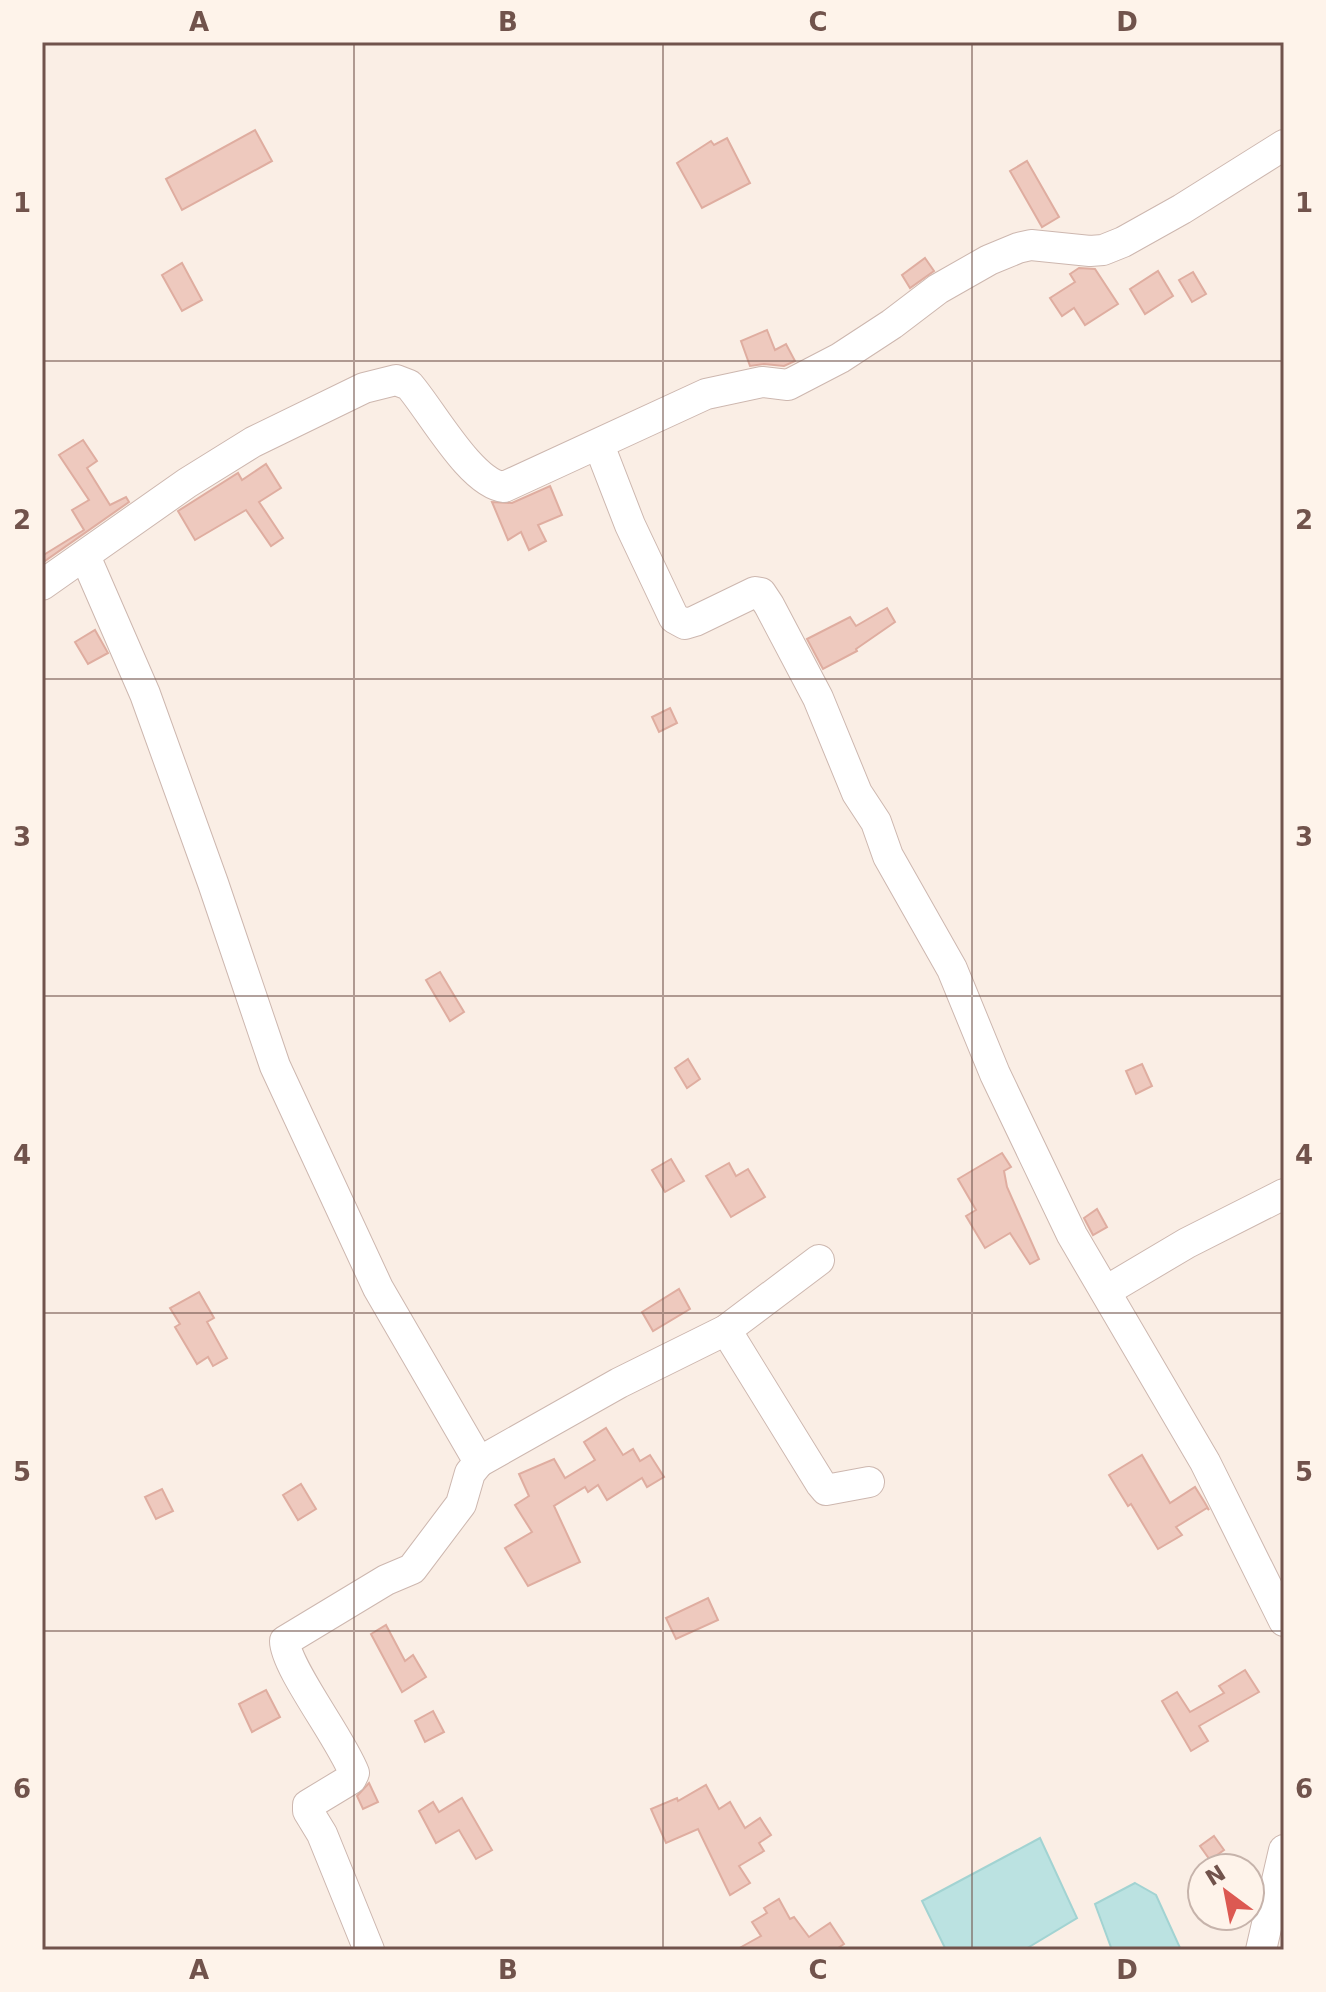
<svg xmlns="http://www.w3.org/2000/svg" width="1326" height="1992" viewBox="0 0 1326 1992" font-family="'DejaVu Sans',sans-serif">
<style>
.water{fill:#bbe2e1;stroke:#a2d3d2;stroke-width:2}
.building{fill:#eec9be;stroke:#dfada0;stroke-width:2}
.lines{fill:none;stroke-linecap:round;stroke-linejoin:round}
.minor-casing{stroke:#cdb7af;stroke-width:32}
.minor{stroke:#fff;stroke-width:30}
.grid{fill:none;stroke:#71534c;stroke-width:2;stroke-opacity:0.55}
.neatline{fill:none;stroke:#71534c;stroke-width:3}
.grid-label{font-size:26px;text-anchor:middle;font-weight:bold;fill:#71534c}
</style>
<rect width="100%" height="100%" fill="#faeee5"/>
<!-- water -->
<g class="water">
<path d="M1040,1838L1077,1918L1024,1950H946L922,1901Z"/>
<path d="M1135,1883L1156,1895L1181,1950H1112L1095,1904Z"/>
</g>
<!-- building -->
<g class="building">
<path d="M255,130L272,161L182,210L166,179Z"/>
<path d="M727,138L750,183L702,208L677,163L711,141L714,145Z"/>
<path d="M1027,161L1059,217L1042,227L1010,171Z"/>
<path d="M925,258L934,271L910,288L902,275Z"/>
<path d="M182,263L202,300L182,311L162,275Z"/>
<path d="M1079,268L1095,269L1118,304L1085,325L1074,308L1062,316L1050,298L1075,282L1070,274Z"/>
<path d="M1158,271L1173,296L1145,314L1130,289Z"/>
<path d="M1193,272L1206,294L1192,302L1179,280Z"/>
<path d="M767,330L775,350L786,344L795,361L784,366L764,364L750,366L741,341Z"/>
<path d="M83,440L97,461L87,468L110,505L126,497L129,502L42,563V556L84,530L72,510L89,500L59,455Z"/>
<path d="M266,464L281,488L259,502L283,538L271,546L246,510L195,540L178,511L238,473L242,480Z"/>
<path d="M550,486L562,515L538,525L546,541L529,550L521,532L508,540L492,502L512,503Z"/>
<path d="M887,608L895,622L856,649L857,651L823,669L807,639L850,617L856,626Z"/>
<path d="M95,630L108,653L88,664L75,642Z"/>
<path d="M670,708L677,723L659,732L652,717Z"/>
<path d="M440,972L464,1012L450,1021L426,980Z"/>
<path d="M688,1059L700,1079L687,1088L675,1068Z"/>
<path d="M1142,1064L1152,1086L1136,1094L1126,1071Z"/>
<path d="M1002,1153L1011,1167L1004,1171L1007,1187L1039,1259L1030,1264L1010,1233L985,1248L966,1216L976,1210L958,1179Z"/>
<path d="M671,1159L684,1181L665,1192L652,1170Z"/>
<path d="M729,1163L736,1176L748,1169L765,1197L731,1217L706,1176Z"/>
<path d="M1097,1209L1107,1227L1093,1235L1084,1218Z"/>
<path d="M679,1289L690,1309L653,1331L642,1312Z"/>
<path d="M199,1292L214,1318L207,1322L227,1358L213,1366L208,1357L197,1364L175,1327L180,1324L170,1308Z"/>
<path d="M606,1428L623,1455L633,1449L640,1461L650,1455L664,1477L647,1487L642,1478L607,1500L598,1485L588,1492L585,1487L554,1506L580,1562L528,1586L505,1548L532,1532L515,1505L529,1496L519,1474L554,1459L565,1478L595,1460L584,1442Z"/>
<path d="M1142,1455L1170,1503L1195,1487L1205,1503L1209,1510L1207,1508L1176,1527L1182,1535L1158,1549L1131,1504L1128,1506L1109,1475Z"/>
<path d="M301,1484L316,1509L298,1520L283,1495Z"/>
<path d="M162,1489L173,1511L156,1519L145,1497Z"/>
<path d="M708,1598L718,1620L676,1639L666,1618Z"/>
<path d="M386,1625L405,1661L413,1655L426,1677L402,1692L371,1634Z"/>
<path d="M1245,1670L1259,1692L1199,1726L1208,1741L1191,1751L1162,1701L1177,1692L1190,1712L1224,1693L1219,1686Z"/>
<path d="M266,1690L280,1717L252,1732L239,1704Z"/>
<path d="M433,1711L444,1732L425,1742L415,1721Z"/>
<path d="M369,1783L378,1802L363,1809L357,1796Z"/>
<path d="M706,1785L719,1809L730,1802L745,1828L760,1818L771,1835L759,1843L764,1851L739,1866L750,1883L730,1895L698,1829L666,1843L651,1809L677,1798L678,1801Z"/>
<path d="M462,1798L492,1850L476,1859L459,1830L436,1843L419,1811L433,1802L439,1812Z"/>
<path d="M1214,1836L1224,1850L1210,1860L1200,1846Z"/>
<path d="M779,1899L790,1919L794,1917L809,1937L830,1923L844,1944L835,1950H736L761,1936L752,1922L767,1913L764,1908Z"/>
</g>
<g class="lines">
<defs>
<g id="minor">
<path d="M599,445L630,525L674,618L685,624L695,621L755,592L761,593L769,605L818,698L857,793L876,822L888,856L952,969L995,1074L1072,1235L1205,1462L1284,1621"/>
<path d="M85,556L145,694L213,883L275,1066L378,1288L479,1462L470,1473L461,1504L412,1569L386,1580L285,1641C285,1667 342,1740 354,1773L351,1779L308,1805V1811L322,1834L369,1950"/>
<path d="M42,585L187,483L253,442L364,388L396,380L409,385C431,410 471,484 504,487L706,394L762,382L788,385L840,358L892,324L938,289L989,260L1018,248L1031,245L1090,251L1103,250L1123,242L1182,209L1284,145"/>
<path d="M1106,1291L1187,1243L1284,1194"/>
<path d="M726,1330L821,1484L826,1490L869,1482"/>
<path d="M479,1462L619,1383L726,1330L819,1260"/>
<path d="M1261,1950L1284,1850"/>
</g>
</defs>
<!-- minor casing -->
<use href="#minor" class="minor-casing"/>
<!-- minor -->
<use href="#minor" class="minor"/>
</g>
<!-- grid -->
<path class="grid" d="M354,42V1950M663,42V1950M972,42V1950M42,361H1284M42,679H1284M42,996H1284M42,1313H1284M42,1631H1284"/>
<!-- border -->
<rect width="1326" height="1992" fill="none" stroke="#fef3ea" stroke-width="88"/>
<!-- north arrow -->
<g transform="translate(1226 1892) rotate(328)"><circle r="38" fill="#fef3ea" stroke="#c6b3ab" stroke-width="2"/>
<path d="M0-6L14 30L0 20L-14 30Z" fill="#dc5952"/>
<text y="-12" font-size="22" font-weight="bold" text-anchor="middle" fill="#71534c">N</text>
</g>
<rect x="44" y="44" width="1238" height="1904" class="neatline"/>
<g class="grid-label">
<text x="199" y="31">A</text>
<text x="508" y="31">B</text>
<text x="818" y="31">C</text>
<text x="1127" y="31">D</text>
<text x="22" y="212">1</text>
<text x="1304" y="212">1</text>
<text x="22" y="529">2</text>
<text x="1304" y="529">2</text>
<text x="22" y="846">3</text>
<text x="1304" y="846">3</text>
<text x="22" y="1164">4</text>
<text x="1304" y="1164">4</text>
<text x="22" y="1481">5</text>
<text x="1304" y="1481">5</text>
<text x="22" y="1798">6</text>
<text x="1304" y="1798">6</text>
<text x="199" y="1979">A</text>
<text x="508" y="1979">B</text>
<text x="818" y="1979">C</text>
<text x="1127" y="1979">D</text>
</g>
</svg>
